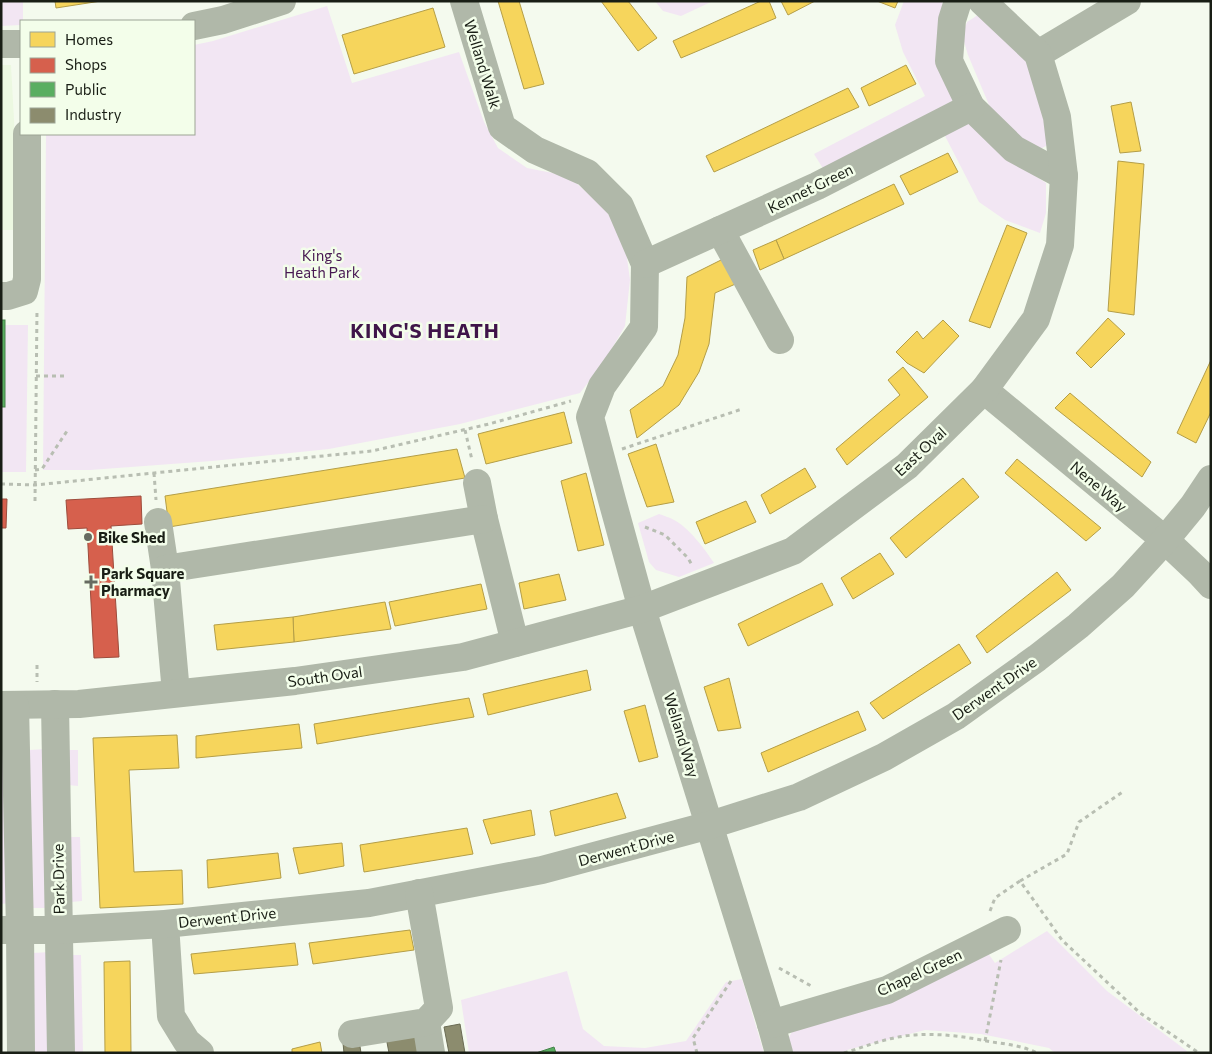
<svg xmlns="http://www.w3.org/2000/svg" width="1212" height="1054" viewBox="0 0 1212 1054" font-family="Commissioner,sans-serif">
<style>
.built{fill:#ecf8e1}
.green{fill:#f2e6f3}
.homes{fill:#f6d55c;stroke:#b49e47}
.shops{fill:#d6604d;stroke:#9d4c3c}
.public{fill:#5aae61;stroke:#46834a}
.industry{fill:#8c8c6e;stroke:#6a6b53}
.lines{fill:none;stroke-linecap:round;stroke-linejoin:round}
.path{stroke:#b8beb2;stroke-width:3;stroke-dasharray:4 4;stroke-linecap:butt}
.minor{stroke:#b0b8a9;stroke-width:28}
.poi-dot{fill:#666b61;stroke:#f3feea;stroke-width:2}
.labels{text-anchor:middle;dominant-baseline:central;stroke-width:5;stroke-linejoin:round;paint-order:stroke}
.street-label{font-size:15px;fill:#191e15;stroke:#f3feea}
.park-label{font-size:15px;fill:#481953;stroke:#f3feea}
.poi-label{font-size:15px;font-weight:bold;fill:#191e15;stroke:#f3feea;text-anchor:start}
.district-label{font-size:20px;font-weight:bold;letter-spacing:1px;fill:#3f1549;stroke:#f3feea}
</style>
<rect width="100%" height="100%" fill="#f4faee"/>
<!-- built -->
<path class="built" d="M1,65H11L20,230H1Z"/>
<!-- green -->
<g class="green">
<path d="M1,1H23V21H21V25L1,26Z"/>
<path d="M655,1H713L681,16L663,11Z"/>
<path d="M904,1H943L939,25L960,97L824,170L814,154L925,96L903,52L895,25Z"/>
<path d="M327,6L352,83L459,52L484,122L498,148L527,168L568,176L605,208L625,243L630,280L625,326L604,362L580,393L460,424L329,449L212,461L90,470H43L46,134H194V45L213,41Z"/>
<path d="M981,13L1022,53L1037,79L1054,142L1040,149L1025,146L992,112L968,55L962,35L967,22Z"/>
<path d="M971,120L1023,168L1046,183V213L1040,233L1005,220L979,202L943,132Z"/>
<path d="M1,325H28L26,472H1Z"/>
<path d="M659,514C664,516 669,517 674,520C688,527 705,549 714,563L679,577L656,570L649,562L638,523Z"/>
<path d="M46,749L50,908H32L29,750Z"/>
<path d="M68,750H78V786L68,785Z"/>
<path d="M1,752H8L11,903L1,904Z"/>
<path d="M70,837H80L82,901L71,902Z"/>
<path d="M1047,931L1107,991L1187,1051L1186,1053H1055L1049,1048L981,1034L925,1030L847,1050L845,1053H790L787,1041L796,1024L985,949L995,963Z"/>
<path d="M51,952L52,1053H34L32,953Z"/>
<path d="M72,955H81L83,1053H72Z"/>
<path d="M567,971L583,1029L604,1046L645,1048L686,1041L726,982L742,979L764,1053H469L461,1000Z"/>
</g>
<!-- homes -->
<g class="homes">
<path d="M55,1H101L56,8Z"/>
<path d="M498,1H519L544,84L524,89Z"/>
<path d="M601,1H628L657,38L638,51Z"/>
<path d="M761,1H769L776,18L681,58L673,41Z"/>
<path d="M781,1H815L788,15Z"/>
<path d="M877,1H898L895,8Z"/>
<path d="M433,8L445,47L354,74L342,35Z"/>
<path d="M906,65L916,84L869,106L861,88Z"/>
<path d="M848,88L859,107L714,172L706,156Z"/>
<path d="M1131,102L1141,151L1120,153L1111,106Z"/>
<path d="M948,153L958,172L910,195L900,176Z"/>
<path d="M1118,161L1144,164L1134,315L1108,311Z"/>
<path d="M894,184L904,204L784,259L776,240Z"/>
<path d="M1007,225L1027,233L990,328L969,321Z"/>
<path d="M776,240L784,259L760,270L753,250Z"/>
<path d="M729,256L740,282L715,293L709,344L699,372L679,405L637,438L630,410L663,386L678,355L685,318L687,277Z"/>
<path d="M1108,318L1125,334L1091,368L1076,353Z"/>
<path d="M943,320L959,336L924,373L907,363L896,352L917,331L923,339Z"/>
<path d="M1211,360V412L1196,443L1177,433Z"/>
<path d="M903,367L928,397L847,465L836,449L900,395L888,380Z"/>
<path d="M1070,393L1151,462L1142,477L1055,408Z"/>
<path d="M564,412L572,443L486,464L478,434Z"/>
<path d="M656,444L674,502L647,507L628,454Z"/>
<path d="M457,449L465,478L169,527L165,496Z"/>
<path d="M1017,459L1101,528L1086,541L1005,473Z"/>
<path d="M805,468L816,487L770,514L761,495Z"/>
<path d="M586,473L604,545L578,551L561,481Z"/>
<path d="M963,478L979,497L906,558L890,538Z"/>
<path d="M746,501L756,522L705,544L696,522Z"/>
<path d="M880,553L894,574L853,599L841,578Z"/>
<path d="M1057,572L1071,590L987,653L976,636Z"/>
<path d="M559,574L566,600L524,609L519,583Z"/>
<path d="M822,583L833,605L748,646L738,624Z"/>
<path d="M481,584L487,609L395,626L389,602Z"/>
<path d="M385,602L391,629L294,642L293,617Z"/>
<path d="M293,617L294,642L217,650L214,625Z"/>
<path d="M959,644L971,663L883,719L870,703Z"/>
<path d="M587,670L591,690L488,715L483,694Z"/>
<path d="M729,678L741,728L718,731L704,687Z"/>
<path d="M469,698L474,717L317,744L314,724Z"/>
<path d="M645,705L658,757L639,762L624,711Z"/>
<path d="M858,711L866,730L768,772L761,753Z"/>
<path d="M299,724L302,748L196,758V736Z"/>
<path d="M177,735L179,768L129,770L134,872L182,870L183,904L100,908L93,738Z"/>
<path d="M617,793L626,818L555,836L550,811Z"/>
<path d="M531,810L535,835L491,844L483,820Z"/>
<path d="M467,828L473,854L364,872L360,845Z"/>
<path d="M342,843L344,866L299,874L293,848Z"/>
<path d="M278,853L281,878L208,888L207,860Z"/>
<path d="M410,930L414,950L313,964L309,943Z"/>
<path d="M295,943L298,965L194,974L191,954Z"/>
<path d="M130,961L131,1053H105L104,962Z"/>
<path d="M320,1042L322,1053H292V1049Z"/>
</g>
<!-- shops -->
<g class="shops">
<path d="M141,496L142,524L111,526L119,657L94,658L87,528L68,529L66,500Z"/>
<path d="M1,499H7L6,528H1Z"/>
</g>
<!-- public -->
<g class="public">
<rect x="1" y="320" width="4" height="87"/>
<path d="M554,1047L556,1053H536Z"/>
</g>
<!-- industry -->
<g class="industry">
<path d="M460,1024L465,1053H449L444,1027Z"/>
<path d="M417,1032L420,1053H389L386,1037Z"/>
<path d="M359,1040L361,1053H344L343,1043Z"/>
</g>
<g class="lines">
<!-- path -->
<g class="path">
<path d="M36,376H65"/>
<path d="M465,430L472,460"/>
<path d="M622,449L742,409"/>
<path d="M35,470L42,469L67,431"/>
<path d="M154,473L156,500"/>
<path d="M1,484L35,485L372,451L489,424L571,401"/>
<path d="M35,501L37,309"/>
<path d="M645,527L665,535L688,558L692,565"/>
<path d="M37,665V682"/>
<path d="M1020,881L1067,854L1079,822L1124,791"/>
<path d="M990,911L995,898L1020,881L1062,940L1140,1013L1199,1053"/>
<path d="M779,968L813,987"/>
<path d="M985,1041L1001,960"/>
<path d="M697,1053L693,1038L733,978"/>
<path d="M844,1053C867,1046 891,1036 915,1035C941,1033 967,1037 992,1042C1007,1044 1023,1046 1037,1053"/>
</g>
<!-- minor -->
<g class="minor">
<path d="M464,1L502,127L535,150L587,173L620,206L645,264L644,327L602,386L590,417L612,500L642,609L771,1024L779,1053"/>
<path d="M958,1L952,20L949,61L971,107L1014,149L1064,176"/>
<path d="M194,26L223,20L282,1"/>
<path d="M1,44H21"/>
<path d="M1038,54L1127,1"/>
<path d="M720,230L780,340"/>
<path d="M645,264L817,186L971,107"/>
<path d="M1,296H8L24,291L27,279V134"/>
<path d="M984,390L1165,540L1199,572L1211,585"/>
<path d="M477,483L484,519L515,643"/>
<path d="M158,522L165,569"/>
<path d="M176,693L165,569L484,519"/>
<path d="M55,704L61,1053"/>
<path d="M1,705L79,704L295,681L463,657L642,609L793,551L907,466L984,390L1036,319L1060,245L1064,176L1057,117L1038,54L982,1"/>
<path d="M15,705L20,930L21,1053"/>
<path d="M165,924L171,1016L187,1042L200,1053"/>
<path d="M1,930H58L165,924L369,903L542,870L710,825L799,797L884,757L956,716L1037,658L1078,626L1123,586L1165,540L1193,506L1211,479"/>
<path d="M426,1022L431,1053"/>
<path d="M771,1024L887,990L1007,930"/>
<path d="M352,1034L426,1022L439,1008L419,893"/>
</g>
</g>
<!-- markers -->
<g class="poi-dot">
<circle cx="88" cy="537" r="5"/>
<path d="M88.5 574.5h5v5h5v5h-5v5h-5v-5h-5v-5h5z"/>
</g>
<g class="labels">
<!-- street labels -->
<g class="street-label">
<text transform="translate(483 64) rotate(73)">Welland Walk</text>
<text transform="translate(810 188) rotate(-26)">Kennet Green</text>
<text transform="translate(920 451) rotate(-43)">East Oval</text>
<text transform="translate(1099 486) rotate(40)">Nene Way</text>
<text transform="translate(325 676) rotate(-8)">South Oval</text>
<text transform="translate(994 688) rotate(-35)">Derwent Drive</text>
<text transform="translate(682 735) rotate(73)">Welland Way</text>
<text transform="translate(626 848) rotate(-15)">Derwent Drive</text>
<text transform="translate(58 879) rotate(-91)">Park Drive</text>
<text transform="translate(227 917) rotate(-6)">Derwent Drive</text>
<text transform="translate(919 972) rotate(-25)">Chapel Green</text>
</g>
<!-- park labels -->
<g class="park-label">
<text x="322" y="255">King's<tspan x="322" dy="17">Heath Park</tspan></text>
</g>
<!-- poi labels -->
<g class="poi-label">
<text x="98" y="537">Bike Shed</text>
<text x="101" y="573">Park Square<tspan x="101" dy="17">Pharmacy</tspan></text>
</g>
<!-- district labels -->
<g class="district-label">
<text x="425" y="330">KING'S HEATH</text>
</g>
</g>
<!-- border -->
<rect width="1212" height="1054" fill="none" stroke="#191e15" stroke-width="5"/>
<!-- legend -->
<rect x="20" y="20" width="175" height="115" fill="#f3feea" stroke="#9ca495"/>
<rect x="30" y="32" width="25" height="15" fill="#f6d55c" stroke="#9ca495"/>
<text x="65" y="45" font-size="15" fill="#191e15">Homes</text>
<rect x="30" y="58" width="25" height="15" fill="#d6604d" stroke="#9ca495"/>
<text x="65" y="70" font-size="15" fill="#191e15">Shops</text>
<rect x="30" y="82" width="25" height="15" fill="#5aae61" stroke="#9ca495"/>
<text x="65" y="95" font-size="15" fill="#191e15">Public</text>
<rect x="30" y="108" width="25" height="15" fill="#8c8c6e" stroke="#9ca495"/>
<text x="65" y="120" font-size="15" fill="#191e15">Industry</text>
</svg>
